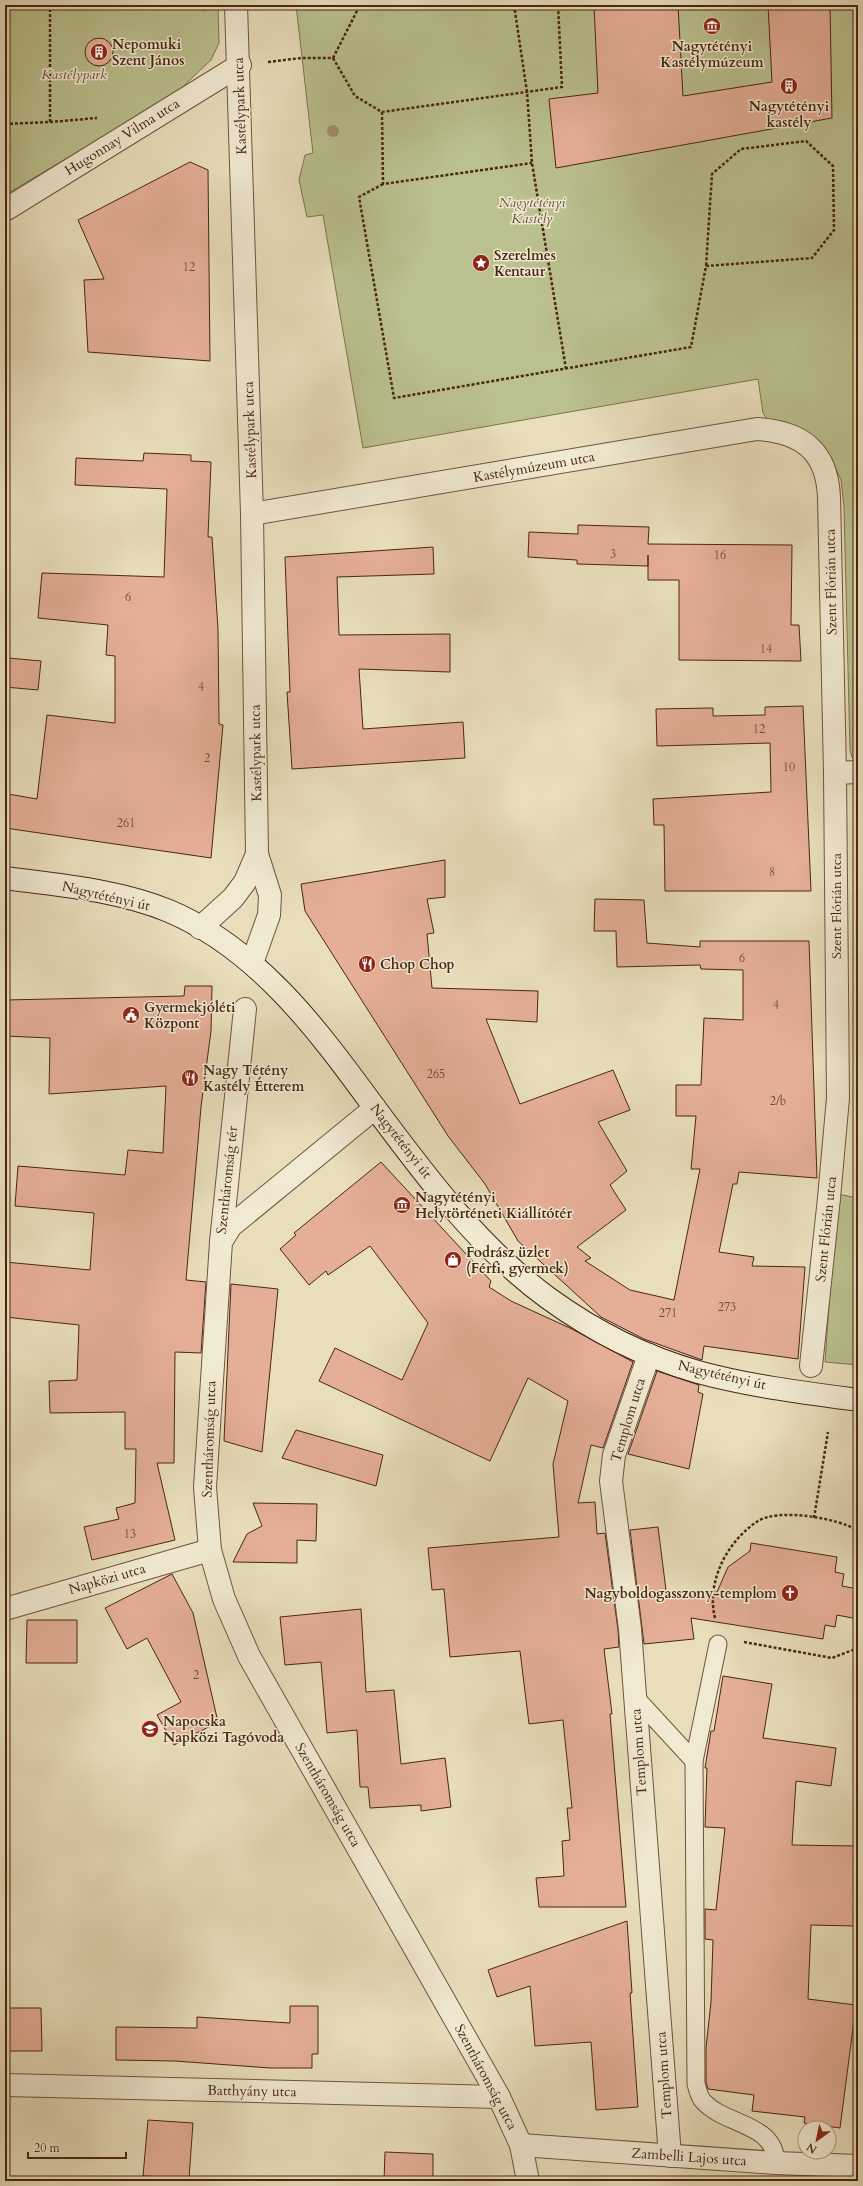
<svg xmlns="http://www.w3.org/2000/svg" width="863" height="2186" viewBox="0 0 863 2186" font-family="Cardo,serif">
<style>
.green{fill:#bac08e;stroke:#817350}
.building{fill:#e5af97;stroke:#482611}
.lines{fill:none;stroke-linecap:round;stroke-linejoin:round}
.service-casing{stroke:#70543c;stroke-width:19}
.pedestrian-casing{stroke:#70543c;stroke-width:24}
.minor-casing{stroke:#70543c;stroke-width:24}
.secondary-casing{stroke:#482611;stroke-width:24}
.path{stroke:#482611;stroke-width:2.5;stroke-dasharray:3 2;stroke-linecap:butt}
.service{stroke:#f1ead3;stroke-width:17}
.pedestrian{stroke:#f1ead3;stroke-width:22}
.minor{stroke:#f1ead3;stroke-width:22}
.secondary{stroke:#f1ead3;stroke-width:22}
.tree{fill:#a08e6f}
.labels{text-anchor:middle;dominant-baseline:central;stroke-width:3;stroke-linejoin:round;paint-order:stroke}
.number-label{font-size:12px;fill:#6f4832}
.poi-label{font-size:14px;font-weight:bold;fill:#482611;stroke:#f1ead3;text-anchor:start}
.park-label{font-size:14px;font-style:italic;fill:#644c30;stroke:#f1ead3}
.street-label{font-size:14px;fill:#482611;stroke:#f1ead3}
</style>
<rect width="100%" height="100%" fill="#e9debc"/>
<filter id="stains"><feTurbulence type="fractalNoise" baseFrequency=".005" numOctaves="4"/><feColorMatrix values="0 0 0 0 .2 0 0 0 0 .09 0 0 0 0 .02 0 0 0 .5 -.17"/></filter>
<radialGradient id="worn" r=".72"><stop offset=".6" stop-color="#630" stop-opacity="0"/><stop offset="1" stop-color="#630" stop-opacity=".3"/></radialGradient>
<!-- green -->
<g class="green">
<path d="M5,5H218L219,43L211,60L175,94L5,195Z"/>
<path d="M296,5H858V762L852,757L850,750L844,506L841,480L834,465L768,421L763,413L758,379L363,448L323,215L307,217L299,180L305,155L313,153Z"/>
<path d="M837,1194L858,1198V1365L825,1362Z"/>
</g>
<!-- building -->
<g class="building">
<path d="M594,5H678L683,96L772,82L768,5H830L832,118L556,168L549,99L598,93Z"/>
<circle cx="99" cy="52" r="14"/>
<path d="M190,162L208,170L210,361L88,352L84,280L104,279L78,220Z"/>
<path d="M144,453L191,455V461L211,462L208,537H212L218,629L219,724L223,725L211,858L5,828L8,794L37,799L47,715L115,723V656L106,655L108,625L38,618L42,573L164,577L167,489L75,485L76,458L143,461Z"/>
<path d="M578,525L649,527L648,544L792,545L791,625H799L801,661L679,660V580H648V555V566L577,564V560L528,557L529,532L578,534Z"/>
<path d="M433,547L434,574L337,577L339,635L450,634V672L359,669L363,729L463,722L465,758L292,769L287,692H290L285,557Z"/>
<path d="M8,658L41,661L38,690L5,687Z"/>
<path d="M803,706L811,891H665L664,825H654L653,799L771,792L770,743L657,746L656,709L713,708V716L765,715V707Z"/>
<path d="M445,860V897L427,899L434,933L427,934L432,988L538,991L537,1022L486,1019L520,1104L613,1070L630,1110L598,1122L627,1171L610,1185L626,1210L577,1247L591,1258L585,1261L630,1290L674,1300L700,1169H691L696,1116H676V1085H701L704,1018L743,1020V970L701,969L700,965L617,967L616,931H594L595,899L644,900L647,943L700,947V941H809L817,1178L739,1172L737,1184H733L719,1252L754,1257L752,1266L805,1267L798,1359L704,1346L702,1360L644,1339L601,1317L518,1241L485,1184L448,1136L305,911L301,884Z"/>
<path d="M185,986H212L211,1031L201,1107L186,1280L206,1282L201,1353L175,1352L174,1463H157L175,1540L92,1560L84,1527L119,1519L116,1508L135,1503L136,1449H125V1412L50,1413L49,1381L77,1380L79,1325L5,1317V1262L90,1270L94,1213L15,1206L18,1166L125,1175L128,1150L163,1153L166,1086L49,1094L50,1038L5,1036V1000L184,996Z"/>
<path d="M381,1162L491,1281L489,1287L511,1301L572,1329L633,1362L603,1448L591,1445L578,1503L595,1502L597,1534L605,1533L618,1630L619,1647L604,1649L612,1714H610L626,1907H539L536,1878L564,1876L562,1841L570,1840L567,1808H572L563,1720L529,1724L520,1651L450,1657L444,1589L432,1590L428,1548L559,1537L553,1464L568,1401L528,1378L490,1461L319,1381L335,1348L402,1380L428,1323L370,1246L328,1275L326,1271L309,1285L280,1249L296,1235L294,1233Z"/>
<path d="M231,1284L278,1289L262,1452L224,1441Z"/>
<path d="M657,1371L699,1385L698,1392L703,1394L689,1469L628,1454Z"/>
<path d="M296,1430L383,1455L376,1486L282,1458Z"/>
<path d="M253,1503L317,1504L316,1541L297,1540V1563L233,1562L247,1534L262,1526Z"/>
<path d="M658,1527L667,1598L717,1592L728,1567L750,1551L751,1543L837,1557L835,1572L844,1574L842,1586L858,1589V1619L837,1615L835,1627L825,1625L823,1639L691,1618L694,1639L644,1644L630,1530Z"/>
<path d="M172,1574L193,1613L218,1722L174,1745L157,1715L181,1702L147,1638L127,1649L105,1608Z"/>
<path d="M361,1609L366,1692L394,1690L401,1764L445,1758L451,1807L421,1811V1805L370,1808L368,1787H360L357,1730L327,1733L321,1662L285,1665L280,1617Z"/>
<path d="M27,1620H77V1663H26Z"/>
<path d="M723,1676L772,1684L763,1738L836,1748L831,1786L796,1781L792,1845L856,1846L854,1926L811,1925L808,1999L856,2005L840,2128L804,2123L805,2117L752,2111L754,2095L708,2089L706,2082V2048L711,2002L713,1940L705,1939V1909L716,1910L725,1828L705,1827L707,1768H705L711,1731H714Z"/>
<path d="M627,1921L632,1993H630L638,2107L596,2110L591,2042L535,2046L530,1986L497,1997L488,1970Z"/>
<path d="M290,2006H318V2054H312V2068H270L175,2061L116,2060V2027L197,2028V2017L290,2023Z"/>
<path d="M5,2008H41L42,2051H5Z"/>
<path d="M148,2120L193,2123L189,2178L143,2176Z"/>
<path d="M385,2152L433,2154V2181H384Z"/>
</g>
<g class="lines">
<defs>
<g id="service">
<path d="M718,1644L694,1761L696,2084C698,2090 699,2097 703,2101C725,2126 775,2122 776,2163"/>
<path d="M635,1697L694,1761"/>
</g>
<g id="pedestrian">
<path d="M221,1242L245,1009"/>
<path d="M811,1366L829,1198"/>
</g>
<g id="minor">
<path d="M236,5L252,514L257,854L270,895L269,915L252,963"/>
<path d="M5,210L240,65"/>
<path d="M252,514L757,429C802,432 827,451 829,497L835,773L838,1098L829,1198"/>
<path d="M835,773L858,772"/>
<path d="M200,928L233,898L245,882L257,854"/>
<path d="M375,1108L231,1226L221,1242L205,1487L210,1550L224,1599L249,1656L499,2097L521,2145L528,2181"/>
<path d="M649,1355L614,1455L611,1481L630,1629L670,2156"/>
<path d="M5,1609L210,1550"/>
<path d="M5,2085L499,2097"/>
<path d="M521,2145L776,2163L858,2166"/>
</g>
<path id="secondary" d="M5,878C59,885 118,890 169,911C258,949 317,1029 372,1104C424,1174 477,1246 548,1298C592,1330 645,1357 698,1372C749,1386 805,1393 858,1400"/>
</defs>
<!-- service casing -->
<use href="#service" class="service-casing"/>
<!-- pedestrian casing -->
<use href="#pedestrian" class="pedestrian-casing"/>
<!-- minor casing -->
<use href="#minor" class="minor-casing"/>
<!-- secondary casing -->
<use href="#secondary" class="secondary-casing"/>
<!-- path -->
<g class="path">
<path d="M189,5L208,10"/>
<path d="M514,5L527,92L532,163L566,369"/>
<path d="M333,58L355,96L382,112L562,87L558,5"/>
<path d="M333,58L360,5"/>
<path d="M268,62L301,58H333"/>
<path d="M382,112L383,184L532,163"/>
<path d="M50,122L97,118"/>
<path d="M5,124L50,122V5"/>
<path d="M383,184L359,197L394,398L691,347L706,266L812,258L834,230L833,166L806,141L741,149L712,174L706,266"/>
<path d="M814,1518L828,1432"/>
<path d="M715,1618C706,1582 727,1541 758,1521C778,1508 840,1518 858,1531"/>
<path d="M744,1642L832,1658L858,1648"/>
</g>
<!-- service -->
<use href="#service" class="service"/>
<!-- pedestrian -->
<use href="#pedestrian" class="pedestrian"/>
<!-- minor -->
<use href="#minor" class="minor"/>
<!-- secondary -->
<use href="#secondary" class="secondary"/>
</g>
<!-- trees -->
<circle class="tree" cx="333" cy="131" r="6"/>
<!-- icons -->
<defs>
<symbol id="museum-disc" viewBox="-11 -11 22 22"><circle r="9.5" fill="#8f2418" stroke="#f1ead3"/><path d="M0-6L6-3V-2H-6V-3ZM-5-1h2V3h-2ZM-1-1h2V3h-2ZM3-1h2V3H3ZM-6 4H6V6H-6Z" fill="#fff"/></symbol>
<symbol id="building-disc" viewBox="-11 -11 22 22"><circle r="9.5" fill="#8f2418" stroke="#f1ead3"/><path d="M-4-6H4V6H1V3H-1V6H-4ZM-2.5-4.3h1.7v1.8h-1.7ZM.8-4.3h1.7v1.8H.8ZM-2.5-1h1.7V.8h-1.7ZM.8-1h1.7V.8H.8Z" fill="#fff"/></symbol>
<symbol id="sight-disc" viewBox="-11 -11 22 22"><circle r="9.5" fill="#8f2418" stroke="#f1ead3"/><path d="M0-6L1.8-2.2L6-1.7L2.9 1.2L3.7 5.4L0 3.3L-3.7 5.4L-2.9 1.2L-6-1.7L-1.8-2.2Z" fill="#fff"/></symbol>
<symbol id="restaurant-disc" viewBox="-11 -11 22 22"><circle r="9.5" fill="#8f2418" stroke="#f1ead3"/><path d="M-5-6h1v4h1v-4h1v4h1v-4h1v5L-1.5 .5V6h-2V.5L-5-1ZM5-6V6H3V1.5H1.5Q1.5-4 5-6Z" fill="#fff"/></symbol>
<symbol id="civic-disc" viewBox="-11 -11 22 22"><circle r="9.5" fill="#8f2418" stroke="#f1ead3"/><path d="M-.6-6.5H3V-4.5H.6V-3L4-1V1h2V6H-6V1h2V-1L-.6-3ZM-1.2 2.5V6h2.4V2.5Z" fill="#fff"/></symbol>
<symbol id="shop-disc" viewBox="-11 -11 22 22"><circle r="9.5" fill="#8f2418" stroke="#f1ead3"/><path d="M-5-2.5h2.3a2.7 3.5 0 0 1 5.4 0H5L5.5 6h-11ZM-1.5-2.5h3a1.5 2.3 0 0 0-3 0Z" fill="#fff"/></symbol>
<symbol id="church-disc" viewBox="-11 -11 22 22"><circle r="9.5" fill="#8f2418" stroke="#f1ead3"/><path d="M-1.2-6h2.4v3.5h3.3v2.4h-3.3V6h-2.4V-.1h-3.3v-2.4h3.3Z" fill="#fff"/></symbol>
<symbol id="school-disc" viewBox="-11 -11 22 22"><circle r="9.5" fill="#8f2418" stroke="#f1ead3"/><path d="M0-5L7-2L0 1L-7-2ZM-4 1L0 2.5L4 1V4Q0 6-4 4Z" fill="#fff"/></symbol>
</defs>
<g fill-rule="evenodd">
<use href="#museum-disc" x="702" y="16" width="20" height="20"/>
<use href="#building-disc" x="89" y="42" width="20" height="20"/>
<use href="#building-disc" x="779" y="76" width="20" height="20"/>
<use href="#sight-disc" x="471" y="253" width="20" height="20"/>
<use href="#restaurant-disc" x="357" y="954" width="20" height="20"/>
<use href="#civic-disc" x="121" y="1005" width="20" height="20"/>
<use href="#restaurant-disc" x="180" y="1068" width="20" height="20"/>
<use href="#museum-disc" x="392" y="1195" width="20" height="20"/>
<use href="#shop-disc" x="443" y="1250" width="20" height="20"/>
<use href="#church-disc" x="780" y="1583" width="20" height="20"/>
<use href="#school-disc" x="140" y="1719" width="20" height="20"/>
</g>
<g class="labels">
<!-- number labels -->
<g class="number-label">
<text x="189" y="267">12</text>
<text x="613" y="554">3</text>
<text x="720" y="555">16</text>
<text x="128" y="597">6</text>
<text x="766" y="649">14</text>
<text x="201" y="687">4</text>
<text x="759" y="729">12</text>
<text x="207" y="758">2</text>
<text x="789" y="767">10</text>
<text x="126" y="823">261</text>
<text x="772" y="872">8</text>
<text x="742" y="958">6</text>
<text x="776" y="1005">4</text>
<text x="436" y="1074">265</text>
<text x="778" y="1101">2/b</text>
<text x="727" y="1307">273</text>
<text x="668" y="1313">271</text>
<text x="130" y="1534">13</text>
<text x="196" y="1675">2</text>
</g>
<!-- poi labels -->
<g class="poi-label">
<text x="112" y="44">Nepomuki<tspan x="112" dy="16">Szent János</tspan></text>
<text x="712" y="46" text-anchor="middle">Nagytétényi<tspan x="712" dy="16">Kastélymúzeum</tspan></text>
<text x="789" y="106" text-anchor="middle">Nagytétényi<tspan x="789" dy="16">kastély</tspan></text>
<text x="494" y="255">Szerelmes<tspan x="494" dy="16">Kentaur</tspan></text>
<text x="380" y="964">Chop Chop</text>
<text x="144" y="1007">Gyermekjóléti<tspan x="144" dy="16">Központ</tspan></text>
<text x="203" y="1070">Nagy Tétény<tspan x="203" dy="16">Kastély Étterem</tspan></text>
<text x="415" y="1197">Nagytétényi<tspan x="415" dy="16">Helytörténeti Kiállítótér</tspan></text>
<text x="466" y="1252">Fodrász üzlet<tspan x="466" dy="16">(Férfi, gyermek)</tspan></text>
<text x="777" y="1593" text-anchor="end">Nagyboldogasszony-templom</text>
<text x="163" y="1721">Napocska<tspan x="163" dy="16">Napközi Tagóvoda</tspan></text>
</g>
<!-- park labels -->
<g class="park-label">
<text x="74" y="74">Kastélypark</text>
<text x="532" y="202">Nagytétényi<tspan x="532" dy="16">Kastély</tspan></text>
</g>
<!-- street labels -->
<g class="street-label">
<text transform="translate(240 106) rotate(-92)">Kastélypark utca</text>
<text transform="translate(122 137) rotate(-32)">Hugonnay Vilma utca</text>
<text transform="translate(250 430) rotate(-92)">Kastélypark utca</text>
<text transform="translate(534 467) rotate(-10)">Kastélymúzeum utca</text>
<text transform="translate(831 582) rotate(-91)">Szent Flórián utca</text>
<text transform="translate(256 753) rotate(-91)">Kastélypark utca</text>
<text transform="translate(106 896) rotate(13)">Nagytétényi út</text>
<text transform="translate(836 906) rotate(-90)">Szent Flórián utca</text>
<text transform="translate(401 1141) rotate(52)">Nagytétényi út</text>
<text transform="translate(227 1180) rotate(-84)">Szentháromság tér</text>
<text transform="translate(826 1229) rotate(-84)">Szent Flórián utca</text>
<text transform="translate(722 1375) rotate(13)">Nagytétényi út</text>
<text transform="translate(628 1420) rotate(-73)">Templom utca</text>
<text transform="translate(209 1439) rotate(-88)">Szentháromság utca</text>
<text transform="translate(107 1579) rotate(-16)">Napközi utca</text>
<text transform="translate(639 1752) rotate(-94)">Templom utca</text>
<text transform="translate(328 1795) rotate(60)">Szentháromság utca</text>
<text transform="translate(664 2075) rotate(-94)">Templom utca</text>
<text transform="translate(486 2077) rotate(62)">Szentháromság utca</text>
<text transform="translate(252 2091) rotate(1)">Batthyány utca</text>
<text transform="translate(689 2157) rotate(4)">Zambelli Lajos utca</text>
</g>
</g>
<!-- margin -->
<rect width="863" height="2186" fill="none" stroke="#e9debc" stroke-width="20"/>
<rect x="6" y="6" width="851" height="2174" fill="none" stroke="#482611" stroke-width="2"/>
<rect x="10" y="10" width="843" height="2166" fill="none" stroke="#482611"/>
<!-- north arrow -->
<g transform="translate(817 2140) rotate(213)"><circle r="19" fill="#f1ead3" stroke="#ad9c85"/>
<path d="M0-3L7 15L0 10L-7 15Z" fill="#8f2418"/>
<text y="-6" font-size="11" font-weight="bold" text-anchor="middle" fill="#482611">N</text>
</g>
<!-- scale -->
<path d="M28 2152v6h98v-6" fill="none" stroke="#482611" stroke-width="2"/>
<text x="34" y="2152" font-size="12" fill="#482611" stroke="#f1ead3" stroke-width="3" paint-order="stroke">20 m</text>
<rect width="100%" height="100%" filter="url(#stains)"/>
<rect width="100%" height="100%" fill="url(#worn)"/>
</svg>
